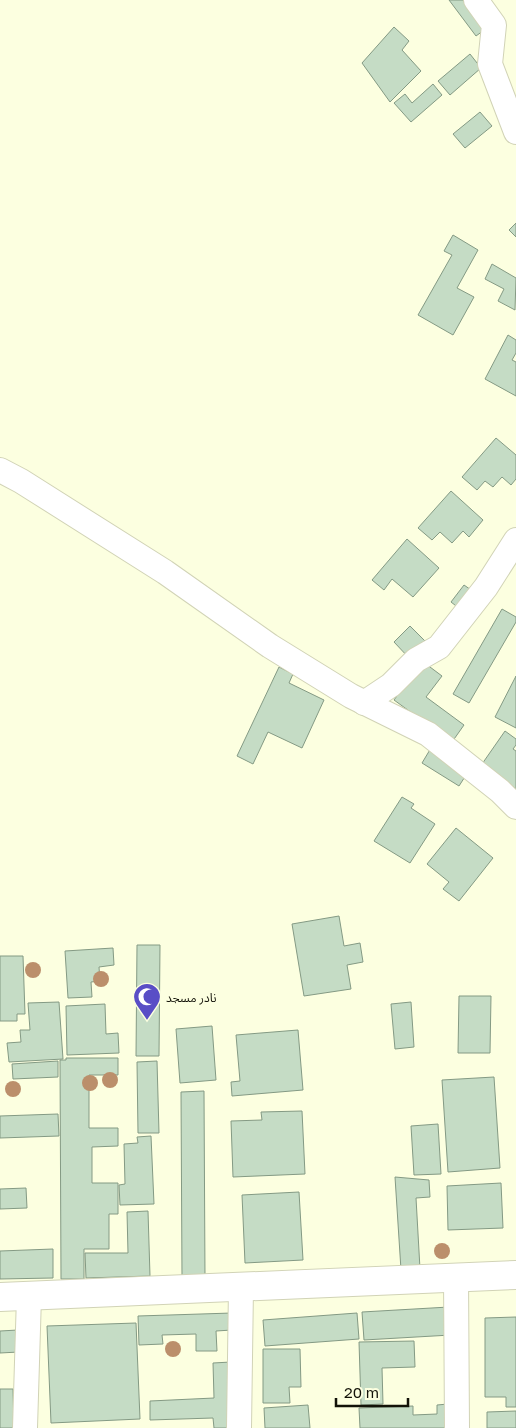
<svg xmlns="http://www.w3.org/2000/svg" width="516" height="1428" viewBox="0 0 516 1428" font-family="'Golos Text','Noto Sans Arabic',sans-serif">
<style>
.building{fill:#c5dcc5;stroke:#849a84}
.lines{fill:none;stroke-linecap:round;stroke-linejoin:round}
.minor-casing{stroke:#d1d3b6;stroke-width:26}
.tertiary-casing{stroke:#d1d3b6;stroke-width:30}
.minor{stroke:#fff;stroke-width:24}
.tertiary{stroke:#fff;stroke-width:28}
.tree{fill:#bb8f6b}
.labels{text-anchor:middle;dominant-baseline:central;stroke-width:5;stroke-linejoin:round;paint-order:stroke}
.poi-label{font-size:12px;fill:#121208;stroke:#fcffe0;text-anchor:start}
</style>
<rect width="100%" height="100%" fill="#fcffe0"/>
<!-- building -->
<g class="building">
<path d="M449,0H465L487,28L476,36Z"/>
<path d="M394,27L409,41L402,50L421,71L390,102L362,63Z"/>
<path d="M470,54L481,68L450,95L438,81Z"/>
<path d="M433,84L442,95L411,122L394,103L405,94L412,103Z"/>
<path d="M480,112L492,126L465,148L453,134Z"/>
<path d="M516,223V237L509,230Z"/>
<path d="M453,235L478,250L457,288L474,297L453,335L418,315L452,255L444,251Z"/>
<path d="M492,264L516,278L515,310L498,301L504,289L485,279Z"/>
<path d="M508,335L516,340V353L512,360L516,362V396L485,379Z"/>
<path d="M496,438L516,455V479L511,485L502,477L493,487L485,481L477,490L462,477Z"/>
<path d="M451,491L483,520L469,537L463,531L452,543L440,532L432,540L418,528Z"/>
<path d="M407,539L439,568L413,597L392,579L384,590L372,580Z"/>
<path d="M464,585L474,592L460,609L451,602Z"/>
<path d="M502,609L516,617V622L469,703L453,694Z"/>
<path d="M410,626L427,643L410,659L394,642Z"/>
<path d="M422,661L442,676L426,697L464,725L452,742L394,700Z"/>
<path d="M279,667L293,674L289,683L324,700L302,748L268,732L253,764L237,756Z"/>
<path d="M516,676V728L495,717Z"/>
<path d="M505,731L516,739V745L513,749L516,751V789L482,764Z"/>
<path d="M431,748L468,772L459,786L422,763Z"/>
<path d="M402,797L414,804L411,808L435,824L410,863L374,841Z"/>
<path d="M456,828L493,858L459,901L443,889L449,882L427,864Z"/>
<path d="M339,916L344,946L360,943L363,962L347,965L351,989L304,996L292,924Z"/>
<path d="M137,945H160L159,1056H136Z"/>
<path d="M113,948L114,965L99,967L100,981L91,982L92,997L68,998L65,951Z"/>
<path d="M0,956H23L25,1014H17V1021H0Z"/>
<path d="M459,996H491L490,1053H458Z"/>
<path d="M59,1002L63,1059L9,1062L7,1043L21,1042L20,1030H30L28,1003Z"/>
<path d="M411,1002L414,1047L395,1049L391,1004Z"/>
<path d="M105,1004L106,1034L118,1033L119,1053L67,1055L66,1006Z"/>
<path d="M212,1026L216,1080L180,1083L176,1029Z"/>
<path d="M298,1030L303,1090L232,1096L231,1082L240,1081L236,1035Z"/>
<path d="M66,1058H118V1075H89V1128H118V1146L92,1147V1183H118V1214H109V1249H84V1279H61L60,1060H66Z"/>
<path d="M58,1061V1077L13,1079L12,1064Z"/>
<path d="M157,1061L159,1133H138L137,1062Z"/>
<path d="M494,1077L500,1168L448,1172L442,1080Z"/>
<path d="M204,1091L205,1277H182L181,1092Z"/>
<path d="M302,1111L305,1174L233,1177L231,1121L262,1120L261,1112Z"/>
<path d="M58,1114L59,1136L0,1138V1116Z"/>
<path d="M438,1124L441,1174L414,1175L411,1126Z"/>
<path d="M151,1136L154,1204L120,1205L119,1185L125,1184L124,1144L138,1143L137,1137Z"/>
<path d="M395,1177L429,1180L430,1197L416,1198L420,1269L401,1270Z"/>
<path d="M501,1183L503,1228L448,1230L447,1186Z"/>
<path d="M26,1188L27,1208L0,1209V1189Z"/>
<path d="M299,1192L303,1260L245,1263L242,1195Z"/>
<path d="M148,1211L150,1276L86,1278L85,1253H128L127,1212Z"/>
<path d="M53,1249V1278L0,1279V1251Z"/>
<path d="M449,1307L451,1335L364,1340L362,1312Z"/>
<path d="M232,1313V1330L216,1331L217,1351H196V1334L162,1335L163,1344L139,1345L138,1316Z"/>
<path d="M357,1313L359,1339L265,1346L263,1320Z"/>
<path d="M516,1317V1407H506V1397H485V1318Z"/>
<path d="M136,1323L140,1419L51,1423L47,1326Z"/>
<path d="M18,1330L19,1352L0,1353V1331Z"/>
<path d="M414,1341L415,1367L382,1368L383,1404L361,1405L359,1342Z"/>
<path d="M263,1349H300L301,1387H289L290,1403H263Z"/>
<path d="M231,1362L235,1428H214L213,1418L150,1420V1401L214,1398L213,1363Z"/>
<path d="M0,1389H13L14,1428H0Z"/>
<path d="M448,1404L449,1428H360L359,1408L413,1406V1415L437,1414V1405Z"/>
<path d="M308,1405L310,1428H265L264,1408Z"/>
<path d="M516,1411V1428H487V1412Z"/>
</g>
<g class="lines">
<defs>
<g id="minor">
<path d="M476,0L494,25L490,64L516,132"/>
<path d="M0,470L21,481L165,572L270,646L351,696L428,734L500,791L516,807"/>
<path d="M364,703L391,685L416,660L439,647L486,587L516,540"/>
<path d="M456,1278L457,1428"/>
<path d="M25,1428L29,1296"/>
<path d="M239,1428L241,1287"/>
</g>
<path id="tertiary" d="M0,1297L516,1275"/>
</defs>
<!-- minor casing -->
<use href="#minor" class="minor-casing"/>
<!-- tertiary casing -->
<use href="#tertiary" class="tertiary-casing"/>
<!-- minor -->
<use href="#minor" class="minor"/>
<!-- tertiary -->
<use href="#tertiary" class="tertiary"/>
</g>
<!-- trees -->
<g class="tree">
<circle cx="33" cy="970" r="8"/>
<circle cx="101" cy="979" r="8"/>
<circle cx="110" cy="1080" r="8"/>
<circle cx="90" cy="1083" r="8"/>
<circle cx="13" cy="1089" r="8"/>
<circle cx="442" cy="1251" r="8"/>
<circle cx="173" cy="1349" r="8"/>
</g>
<!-- icons -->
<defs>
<symbol id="mosque-pin" viewBox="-11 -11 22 30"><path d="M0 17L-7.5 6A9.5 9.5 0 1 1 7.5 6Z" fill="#594ec6" stroke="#fcffe0"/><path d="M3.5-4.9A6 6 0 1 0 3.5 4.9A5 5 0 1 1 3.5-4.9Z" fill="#fff"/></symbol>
</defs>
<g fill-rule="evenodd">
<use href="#mosque-pin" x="131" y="981" width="32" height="43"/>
</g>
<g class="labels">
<!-- poi labels -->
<g class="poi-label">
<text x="166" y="997">نادر مسجد</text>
</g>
</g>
<!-- scale -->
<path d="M336 1398v8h72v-8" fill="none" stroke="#121208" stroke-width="2.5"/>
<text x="344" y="1398" font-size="15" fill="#121208" stroke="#fcffe0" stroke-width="4" paint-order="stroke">20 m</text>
</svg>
